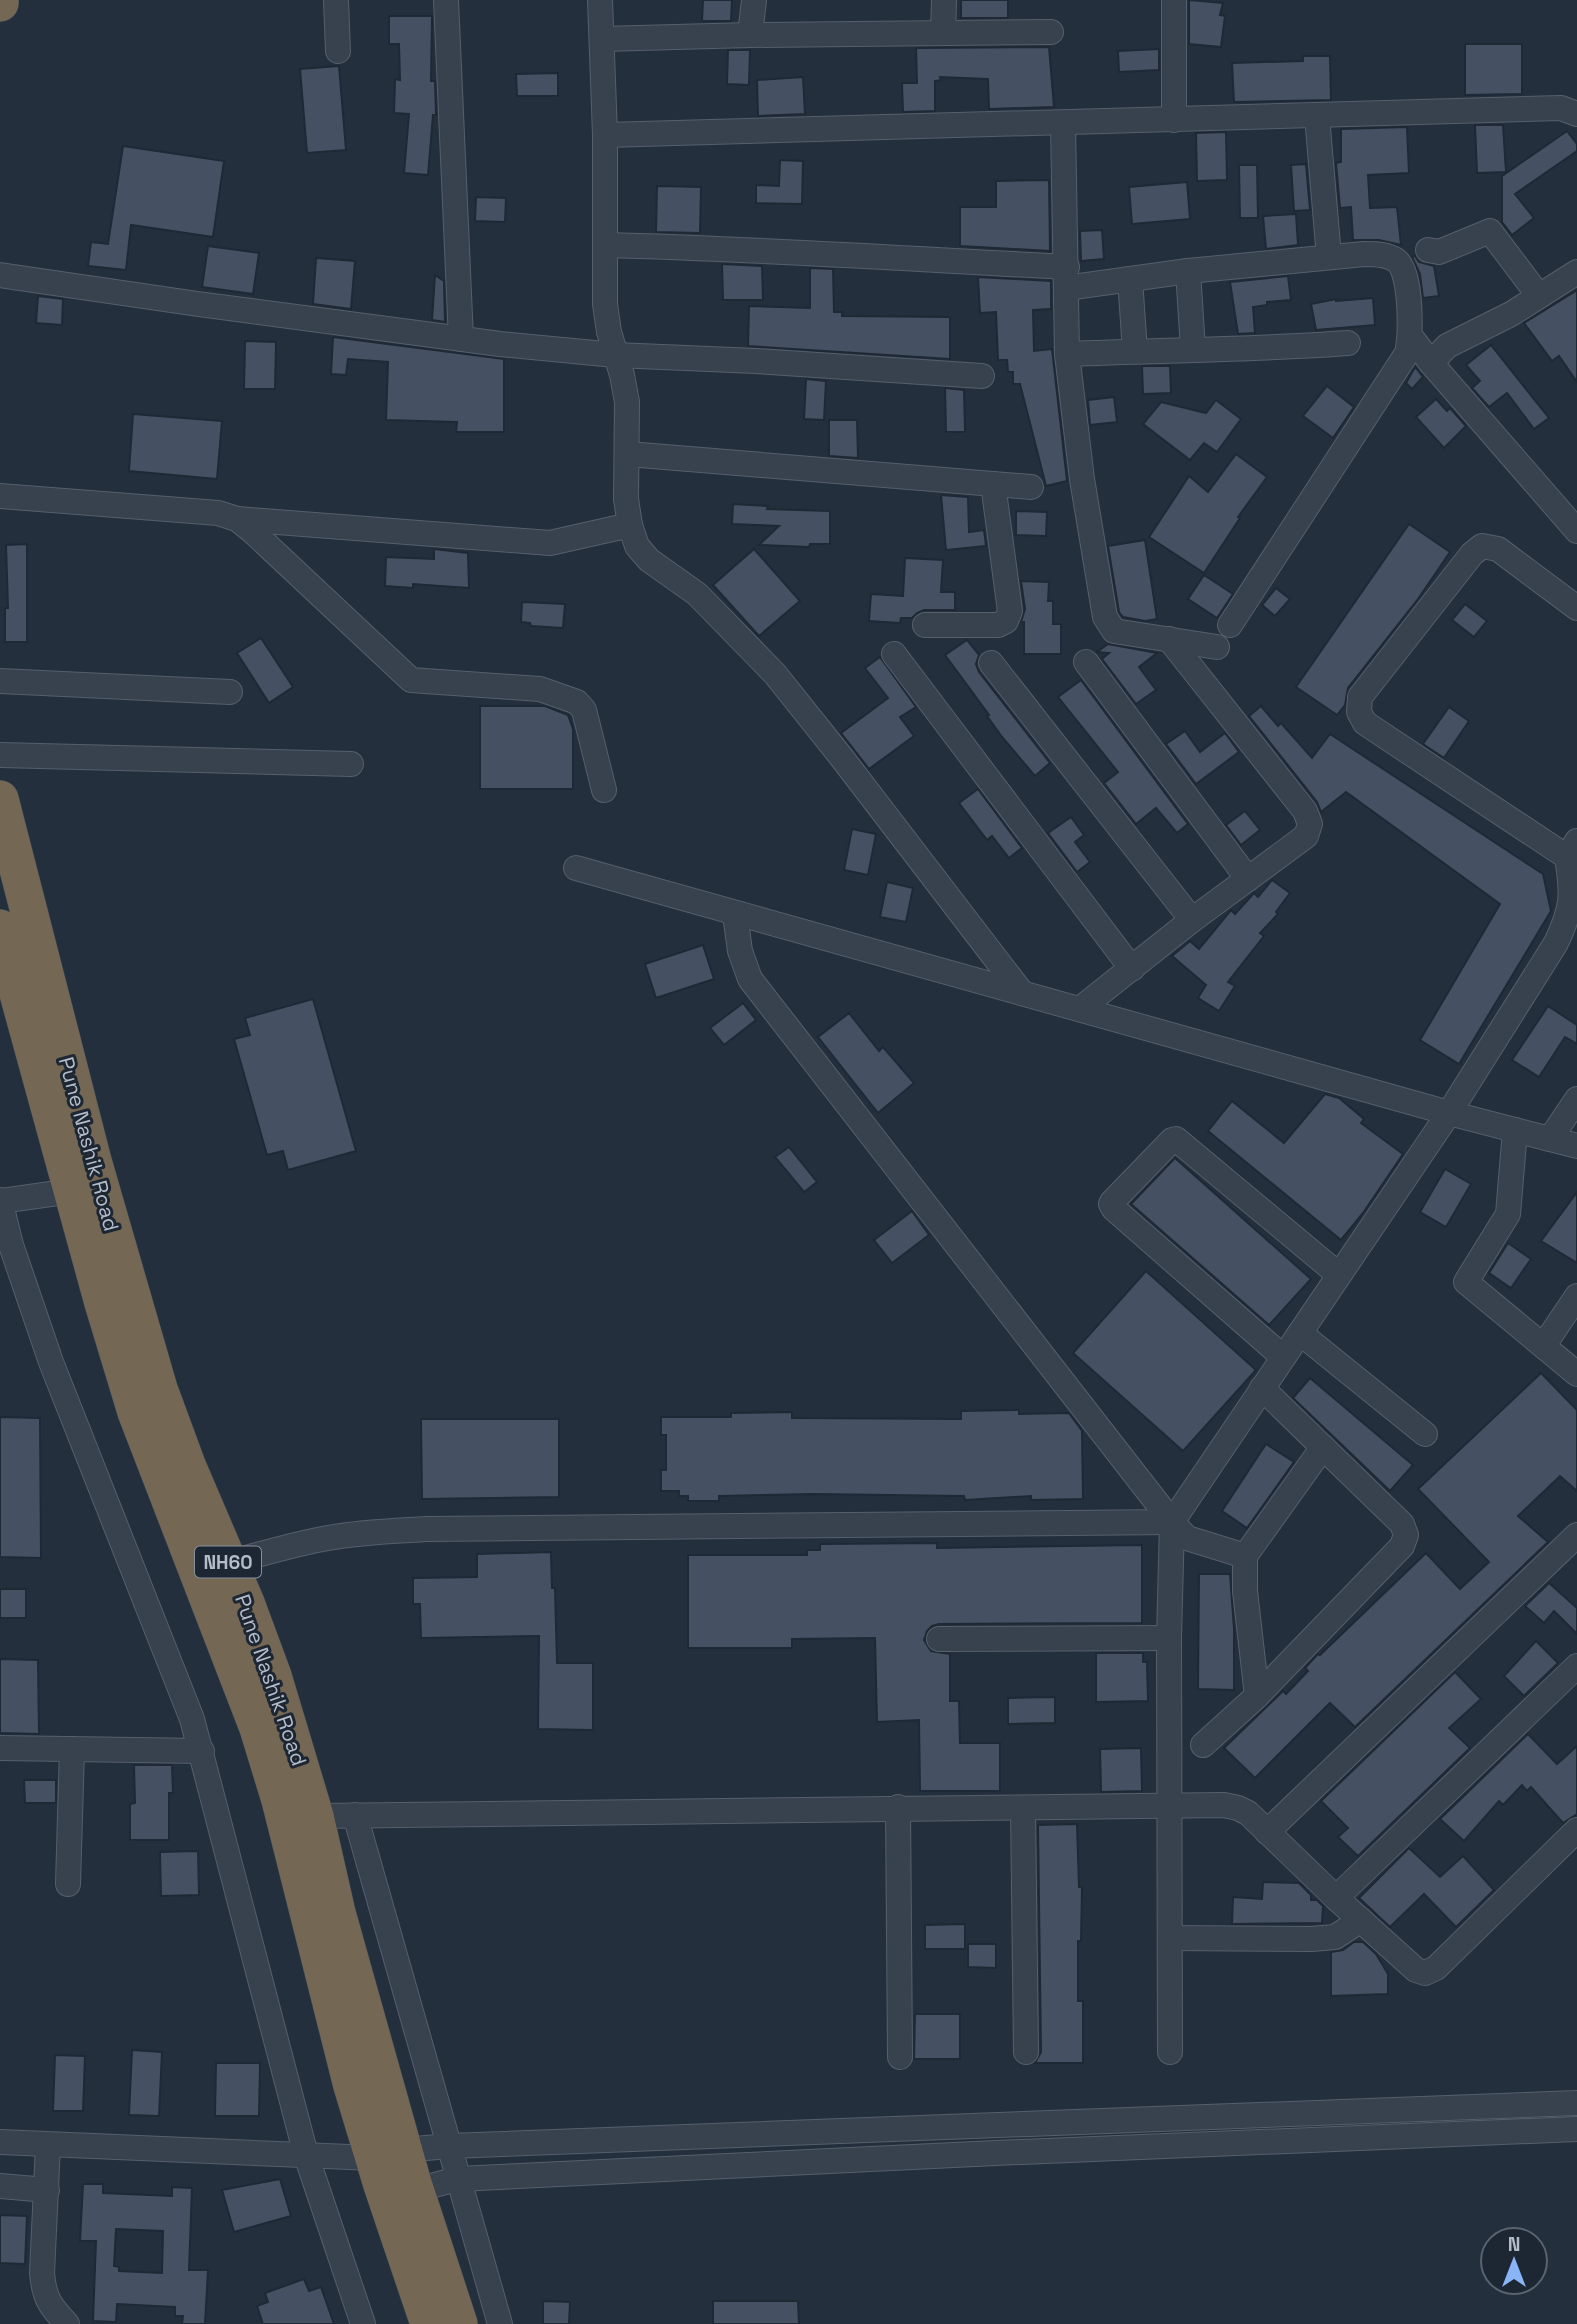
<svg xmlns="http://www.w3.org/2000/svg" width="1577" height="2324" viewBox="0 0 1577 2324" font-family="'Space Grotesk',sans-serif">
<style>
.building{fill:#455162;stroke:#1f2835;stroke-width:2;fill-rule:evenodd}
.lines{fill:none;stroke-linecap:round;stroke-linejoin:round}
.minor-casing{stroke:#565f6c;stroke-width:26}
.highway-casing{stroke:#434c59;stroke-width:38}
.minor{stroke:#38414e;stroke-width:24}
.highway{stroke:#746855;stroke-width:37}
.labels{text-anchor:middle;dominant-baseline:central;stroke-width:6;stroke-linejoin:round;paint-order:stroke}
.shield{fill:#1d2633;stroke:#878f9c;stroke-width:2}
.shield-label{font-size:19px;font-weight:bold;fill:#b4bcc9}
.street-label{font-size:21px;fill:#b4bcc9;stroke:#1d2633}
</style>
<rect width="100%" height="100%" fill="#242f3e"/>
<!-- building -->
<g class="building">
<path d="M703,0H732L731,21H702Z"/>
<rect x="961" y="0" width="47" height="18"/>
<path d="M1189,0L1223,3L1220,15L1225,16L1221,47L1189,44Z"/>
<path d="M389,16H432L431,81H435L436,115H433L428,175L404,173L409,114L394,113L395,79L400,80L399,44H389Z"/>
<path d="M1465,44H1522V94L1465,95Z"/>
<path d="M1049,47L1054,107L989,109L988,79L940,77L941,80L935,81V111L903,112L902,83H917L916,48Z"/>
<path d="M1159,49V70L1119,72L1118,51Z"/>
<path d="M728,50H750L749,85L727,84Z"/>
<path d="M1303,56H1330L1331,100L1234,102L1232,63L1303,61Z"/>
<path d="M339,66L346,150L307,153L300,69Z"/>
<path d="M558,73V96H517L516,74Z"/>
<path d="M803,77L805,114L758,116L757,80Z"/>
<path d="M1475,125H1503L1506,172L1477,173Z"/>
<path d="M1407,127L1409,173L1368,175L1370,208L1397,207L1401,245L1379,240H1353L1351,207L1340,208L1336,163L1341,162V129Z"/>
<path d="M1567,131L1577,144V151L1515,194L1534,218L1512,235L1502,222V176Z"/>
<path d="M1226,132L1227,180L1197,181L1196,133Z"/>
<path d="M123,146L224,161L213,237L131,225L126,270L88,266L91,242L108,244Z"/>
<path d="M780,160L803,161L802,204L756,203V185L779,186Z"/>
<path d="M1306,164L1310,210L1294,211L1291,165Z"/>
<path d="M1239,165H1257L1258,218H1240Z"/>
<path d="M1049,180L1050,251L960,246V207H996V181Z"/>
<path d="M1187,182L1190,219L1132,224L1129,187Z"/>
<path d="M657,186L701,187L700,233L656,232Z"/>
<path d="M476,197L506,198L505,222L475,221Z"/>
<path d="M1296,214L1298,245L1266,249L1263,216Z"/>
<path d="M1102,230L1104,259L1081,261L1080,231Z"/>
<path d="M208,246L259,253L253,294L202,287Z"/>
<path d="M1415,256L1419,262L1434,266L1439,296L1423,298L1420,274L1412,257Z"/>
<path d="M316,258L355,261L351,309L313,304Z"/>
<path d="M722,264L762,266L763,300H723Z"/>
<path d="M810,268L833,269L834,312H842V316L950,317V359L748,346L749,306L810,308Z"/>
<path d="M435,275L444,281L445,322L432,320Z"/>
<path d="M1288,276L1291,300L1267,302V305L1253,307L1255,333L1238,334L1230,282Z"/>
<path d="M978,277L1051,281V309L1033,310L1034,351L1052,349L1067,481L1046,486L1020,384H1013V372H1008L1007,360H998L996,312L980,313Z"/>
<path d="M1577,290V382L1559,356L1552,361L1524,323Z"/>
<path d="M38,296L63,299L62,325L36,323Z"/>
<path d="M1373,298L1375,325L1316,330L1311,304L1336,299V301Z"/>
<path d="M333,337L504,359V432H456L457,422L386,420L388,362L348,359L346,375L331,374Z"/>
<path d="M245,341L276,342L275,389H244Z"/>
<path d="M1491,345L1549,418L1534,429L1507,393L1489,407L1472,388L1480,381L1466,365Z"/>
<path d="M1142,366H1170L1171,393L1143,394Z"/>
<path d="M1415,367L1423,377L1412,389L1406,383Z"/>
<path d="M806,379L826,381L824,420L804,419Z"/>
<path d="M1327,386L1354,407L1333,438L1303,416Z"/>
<path d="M945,388L964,390L965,432H946Z"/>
<path d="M1114,397L1117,422L1090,425L1088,400Z"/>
<path d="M1436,399L1447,411L1450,408L1466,426L1444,448L1416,417Z"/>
<path d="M1216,400L1241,419L1217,452L1204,443L1190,460L1143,424L1161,402L1206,413Z"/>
<path d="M133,414L222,421L217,479L129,471Z"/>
<path d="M829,420H857L858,458L829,456Z"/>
<path d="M1236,454L1267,477L1238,517L1240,518L1204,573L1149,537L1189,476L1208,492Z"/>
<path d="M941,495L968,497L969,532L984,530L986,546L946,550Z"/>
<path d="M733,504L768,506L767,509L830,511V544H810L809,547L759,545L779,526L732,524Z"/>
<path d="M1016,511L1047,512L1046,536L1016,535Z"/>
<path d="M1409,524L1450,552L1418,599L1348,688L1345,705L1337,715L1296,687Z"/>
<path d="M1145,540L1157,619L1145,621L1123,617L1119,612L1108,546Z"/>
<path d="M27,544V642H5V608H8L6,545Z"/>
<path d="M434,549L468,553L469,588L413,584V588L385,586L386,557L434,559Z"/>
<path d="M754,549L800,601L759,636L713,585Z"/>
<path d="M905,558L943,560L941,592H955V610H924L917,613L912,618H901L900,623L869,621L871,594L903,596Z"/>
<path d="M1204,575L1233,594L1217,618L1188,599Z"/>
<path d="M1021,581L1049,582L1048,601H1053V624H1061V654H1024V622H1021L1025,609Z"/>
<path d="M1276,588L1290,599L1275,616L1262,605Z"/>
<path d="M522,602L565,604L563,628L531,626L530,623L521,622Z"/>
<path d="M1465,604L1487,621L1474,637L1452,620Z"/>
<path d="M261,638L293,687L269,703L237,653Z"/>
<path d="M967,640L979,655L976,664L979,672L1050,763L1035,776L1002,737L987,716L989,715L945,655Z"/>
<path d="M1108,644L1157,653L1139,667L1156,690L1136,704L1102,659L1109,653L1097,652Z"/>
<path d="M880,657L916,707L900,717L914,736L869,769L841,733L888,698L865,668Z"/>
<path d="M1081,680L1188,824L1177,833L1156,808L1136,824L1104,783L1118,772L1058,697Z"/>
<path d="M480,706H545L568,715L573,729V789H480Z"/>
<path d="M1261,706L1278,726L1281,723L1312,758L1330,734L1543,874L1551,911L1459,1064L1420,1040L1500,904L1346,792L1321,812L1317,802L1249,716Z"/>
<path d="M1449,707L1469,721L1444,758L1423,744Z"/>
<path d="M1185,731L1200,752L1225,733L1239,752L1196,784L1166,744Z"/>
<path d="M978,789L1022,848L1009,858L992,836L987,840L959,803Z"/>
<path d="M1245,811L1260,830L1241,845L1226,825Z"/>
<path d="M1071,817L1084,835L1075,842L1090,862L1077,872L1048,833Z"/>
<path d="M852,829L876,834L868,875L844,870Z"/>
<path d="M1272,880L1290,893L1276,912L1278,914L1260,933L1264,936L1228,982L1235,986L1219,1011L1198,998L1206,985L1172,956L1190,941L1199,949L1231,910L1235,914L1254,893L1258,897Z"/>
<path d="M887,882L913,888L906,922L880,917Z"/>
<path d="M703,945L714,979L656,998L645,964Z"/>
<path d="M313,999L356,1151L288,1170L283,1151L267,1155L234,1039L250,1035L245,1018Z"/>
<path d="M743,1003L756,1020L724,1045L710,1028Z"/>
<path d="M1548,1006L1577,1025V1044L1565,1037L1539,1077L1512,1060Z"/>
<path d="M849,1013L879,1051L883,1047L914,1083L878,1113L818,1037Z"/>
<path d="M1325,1094L1339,1098L1364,1119L1361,1123L1403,1154L1363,1213L1341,1240L1208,1131L1232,1101L1284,1143Z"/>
<path d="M789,1147L817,1182L804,1192L775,1157Z"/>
<path d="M1175,1158L1311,1279L1269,1325L1131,1204Z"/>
<path d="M1445,1169L1471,1184L1446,1227L1420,1212Z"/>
<path d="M1577,1192V1263L1541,1241Z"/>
<path d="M912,1211L929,1235L892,1263L874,1240Z"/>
<path d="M1508,1243L1531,1259L1511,1288L1489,1273Z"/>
<path d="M1146,1271L1256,1370L1183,1451L1073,1353Z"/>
<path d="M1541,1373L1577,1410V1491L1560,1476L1518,1516L1548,1542L1355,1727L1330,1703L1255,1778L1224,1748L1283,1691L1286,1694L1308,1671L1305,1668L1318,1654L1320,1655L1426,1553L1460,1589L1489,1562L1418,1489Z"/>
<path d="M1310,1378L1413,1465L1390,1491L1293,1398Z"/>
<path d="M1019,1410V1414L1069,1413L1082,1431L1083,1499L1031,1500V1496L965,1500L964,1496L814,1494L719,1496V1501H688V1496H679V1491H661V1470H666V1435H661V1417H731V1413L792,1412V1418L961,1419V1411Z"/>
<path d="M0,1417L40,1418L41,1558L0,1557Z"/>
<path d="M421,1419H559V1497L422,1499Z"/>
<path d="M1266,1444L1294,1462L1247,1528L1222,1511Z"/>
<path d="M937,1543V1548L1142,1545V1623L939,1624L932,1626L927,1631L924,1640L931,1651L950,1654V1701H959L960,1743H1000V1791H920L919,1720L877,1722L875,1638L792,1639V1648H688V1555H807V1550H820V1544Z"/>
<path d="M551,1552L552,1588H555L557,1663H593V1730L538,1729L539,1636L421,1638L420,1604H413V1578L477,1577V1554Z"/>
<path d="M1199,1574H1230L1234,1629V1690L1198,1689Z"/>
<path d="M1549,1583L1577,1608V1634L1554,1611L1544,1623L1525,1606Z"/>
<rect x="0" y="1589" width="26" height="29"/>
<path d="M1536,1641L1558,1663L1524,1696L1504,1676Z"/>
<path d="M1096,1653H1143V1662H1147L1148,1701L1096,1702Z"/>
<path d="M0,1659L38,1660L39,1734L0,1733Z"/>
<path d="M1455,1672L1481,1699L1449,1728L1470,1748L1358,1856L1338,1837L1348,1828L1321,1801Z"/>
<path d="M1055,1697V1723L1008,1724V1698Z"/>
<path d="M1528,1734L1557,1764L1577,1746V1814L1563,1823L1531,1787L1527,1791L1522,1785L1503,1805L1499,1801L1464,1841L1440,1819Z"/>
<path d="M1141,1748L1142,1791L1101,1792L1100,1749Z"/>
<path d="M134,1765H172L173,1793H169V1840H130V1804L135,1803Z"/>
<path d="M24,1780H56V1803H25Z"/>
<path d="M1077,1824L1079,1887H1082L1081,1941H1078V2001H1083V2063H1035L1041,2052L1038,1825Z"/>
<path d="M1409,1848L1440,1877L1463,1856L1494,1890L1456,1927L1424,1894L1390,1927L1359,1898Z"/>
<path d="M198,1851L199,1895L161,1896L160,1852Z"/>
<path d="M1263,1882L1299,1883L1311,1895V1900H1317L1323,1906L1322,1923L1232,1924L1233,1897L1262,1899Z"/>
<path d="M965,1924V1949H925V1925Z"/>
<path d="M1354,1942H1363L1376,1954L1388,1974V1994L1331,1996V1952L1343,1950Z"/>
<path d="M968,1944H996V1968L968,1967Z"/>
<path d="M915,2014H960V2059H914Z"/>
<path d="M132,2050L162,2052L159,2116L129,2115Z"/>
<path d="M55,2055L85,2056L83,2111H53Z"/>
<path d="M216,2063H260L259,2116H215Z"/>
<path d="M280,2179L291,2216L234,2232L222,2190Z"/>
<path d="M83,2184H103V2193L172,2196V2187L192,2188L189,2270H208L205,2324H182L183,2316H175V2307L117,2304L116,2322L93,2321L96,2241H80ZM116,2229L163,2231L162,2273L119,2271V2267L114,2266Z"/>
<path d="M0,2215L27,2216L25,2264L0,2263Z"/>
<path d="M304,2279L309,2291L321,2287L334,2324H263L257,2306L268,2302L265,2293Z"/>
<path d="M543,2301L570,2302L569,2324H543Z"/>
<path d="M713,2301H798L799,2324H713Z"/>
</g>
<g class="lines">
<defs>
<g id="minor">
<path d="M336,0L338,51"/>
<path d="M446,0L461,339"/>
<path d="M600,0L605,135"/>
<path d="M943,33L944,0"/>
<path d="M750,35L754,0"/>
<path d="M602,39L750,35L1051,32"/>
<path d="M1317,116L1329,257"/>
<path d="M1174,120V0"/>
<path d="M1063,124L1067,354L1082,479L1105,617L1114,631L1217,647"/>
<path d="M606,245C760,249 913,259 1067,267"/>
<path d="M1428,250L1439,252L1490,231L1539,296"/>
<path d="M1188,271L1193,349"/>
<path d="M0,275L198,304L500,344L615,355L756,361L982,376"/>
<path d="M1130,279L1135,351"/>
<path d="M1066,288L1188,271L1364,254C1375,254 1388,254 1397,261C1412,274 1411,335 1407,353L1230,625"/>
<path d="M1411,337L1431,363L1577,531"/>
<path d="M1067,354C1161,350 1254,350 1348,343"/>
<path d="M1431,363L1447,346L1511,314L1577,272"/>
<path d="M628,454L1031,487"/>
<path d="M0,496L218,513L237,519L252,531L411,680L540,689L577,702L584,710L604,790"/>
<path d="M237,519L550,543L630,525"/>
<path d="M1577,608L1498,549L1482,546L1472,554L1360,697L1359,712L1365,723L1567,857L1577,841"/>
<path d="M925,625H998L1006,621L1010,611L993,484"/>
<path d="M894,654L1132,969"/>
<path d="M1086,662L1248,879"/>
<path d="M991,663L1192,920"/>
<path d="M0,681L230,692"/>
<path d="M0,755L351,764"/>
<path d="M576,868L1449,1113L1577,1146"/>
<path d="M735,914L740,951L750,979L1172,1522L1187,1538L1245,1556V1591L1257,1696"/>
<path d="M1022,993L842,758L775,674L697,594L649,560L637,546L630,525L626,499L627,402L622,375L609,332L605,304V135L1561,108L1577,114"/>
<path d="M1080,1009L1192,920L1306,836L1310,824L1305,811L1169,639"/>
<path d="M1515,1130L1508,1214L1466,1282L1577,1374"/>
<path d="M1550,1139L1577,1099"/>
<path d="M0,1200L11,1245L51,1362L192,1719L306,2155L363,2324"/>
<path d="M0,1201L72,1191"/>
<path d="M1300,1333L1425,1434"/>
<path d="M1544,1345L1577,1296"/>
<path d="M1283,1357L1114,1209L1111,1204L1112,1202L1172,1140L1176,1139L1339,1275"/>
<path d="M1245,1556L1323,1447"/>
<path d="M228,1563C261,1554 294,1544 328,1538C360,1532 393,1531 426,1529L1172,1522L1449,1113L1556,943C1573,907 1573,895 1567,857"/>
<path d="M939,1639L1169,1638"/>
<path d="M1203,1745L1257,1696L1402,1546L1406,1535L1402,1524L1262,1388"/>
<path d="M0,1748L202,1751"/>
<path d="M898,1807L900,2057"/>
<path d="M1023,1808L1026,2052"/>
<path d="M355,1815L500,2324"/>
<path d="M315,1816L1224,1805L1238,1808L1248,1813L1336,1898L1416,1970L1425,1973L1436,1968L1577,1830"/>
<path d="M1267,1832L1577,1535"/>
<path d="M68,1884L72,1749"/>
<path d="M1336,1898L1577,1666"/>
<path d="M1170,1938L1311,1939L1335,1937L1361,1920"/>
<path d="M1170,2052L1169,1638L1172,1522"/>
<path d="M0,2142L373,2158"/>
<path d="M48,2145L42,2273C44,2298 50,2306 67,2324"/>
<path d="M404,2150L448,2146L1577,2103"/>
<path d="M0,2186L47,2190"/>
<path d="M416,2190L457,2179L996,2153L1577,2129"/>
</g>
<g id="highway">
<path d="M0,3V0"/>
<path d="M0,799L93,1161L159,1389L187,1465L246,1603L273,1676L315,1816L337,1913L412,2180L459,2324"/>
<path d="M0,928L103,1303L136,1412L258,1728L280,1800L352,2086L382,2185L429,2324"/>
</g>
</defs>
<!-- minor casing -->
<use href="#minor" class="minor-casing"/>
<!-- highway casing -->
<use href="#highway" class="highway-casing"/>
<!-- minor -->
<use href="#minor" class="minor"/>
<!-- highway -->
<use href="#highway" class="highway"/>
</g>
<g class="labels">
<!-- shield labels -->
<rect class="shield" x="195" y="1546.5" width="66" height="31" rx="5"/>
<g class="shield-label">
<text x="228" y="1562">NH60</text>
</g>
<!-- street labels -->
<g class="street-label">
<text transform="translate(89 1144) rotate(75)">Pune Nashik Road</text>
<text transform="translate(271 1680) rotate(71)">Pune Nashik Road</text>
</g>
</g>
<!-- north arrow -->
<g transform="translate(1514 2261)"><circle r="33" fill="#1d2633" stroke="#59626f" stroke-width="2"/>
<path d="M0-5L12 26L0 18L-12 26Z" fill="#8ab4f8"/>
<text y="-10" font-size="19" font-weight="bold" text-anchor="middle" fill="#b4bcc9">N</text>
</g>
</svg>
